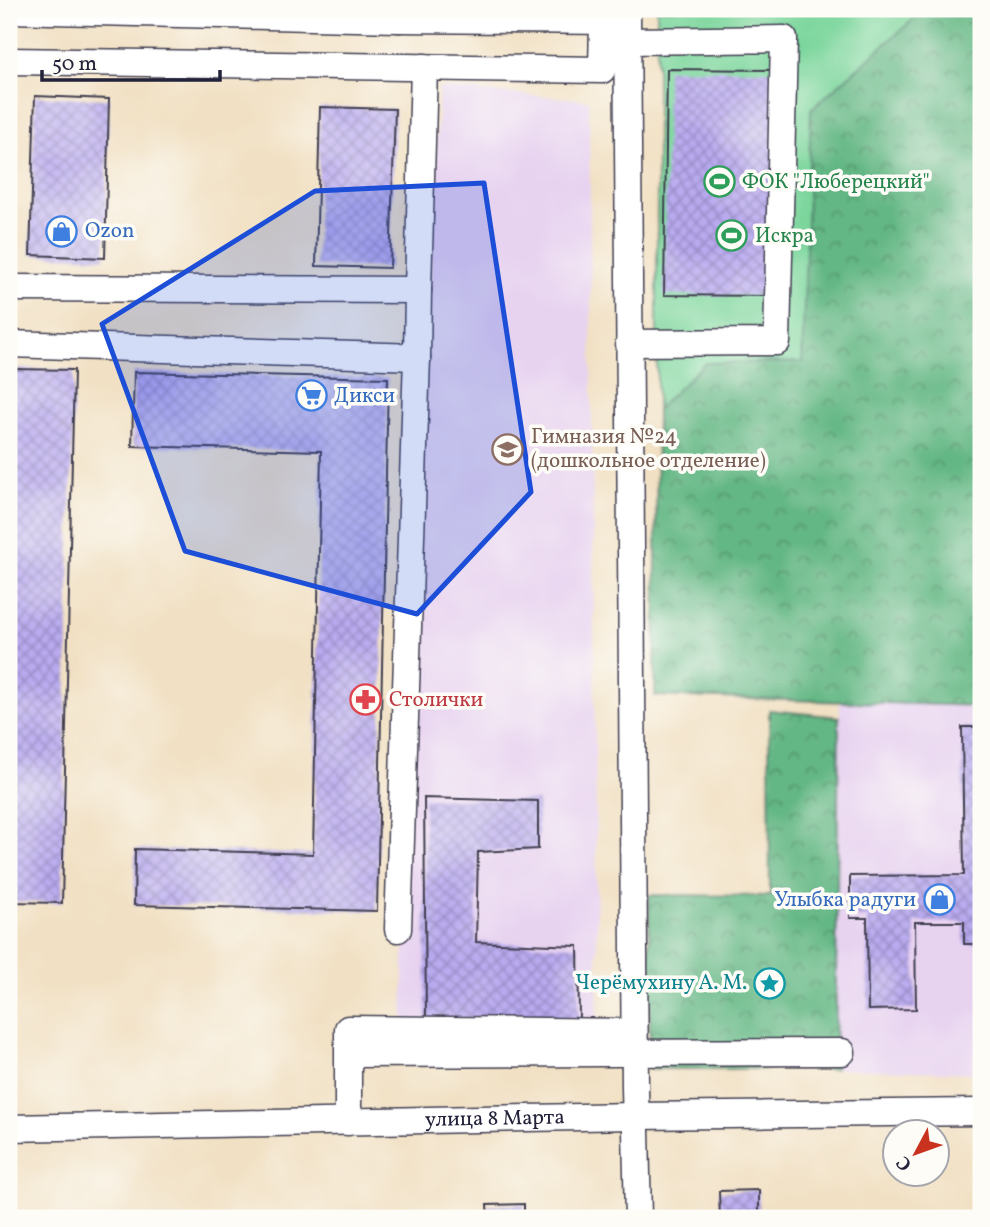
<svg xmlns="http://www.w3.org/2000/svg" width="990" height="1227" viewBox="0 0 990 1227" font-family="Vollkorn,serif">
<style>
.built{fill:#e7d2f0}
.forest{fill:url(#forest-crowns);stroke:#436c60;stroke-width:2}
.pitch{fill:#7bd69c;stroke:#4e7c6c;stroke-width:2}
.building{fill:url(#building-cross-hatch)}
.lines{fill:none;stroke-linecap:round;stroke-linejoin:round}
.minor-casing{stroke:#413e4f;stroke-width:29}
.minor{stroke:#fff;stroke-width:26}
.marked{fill:#1d4ed8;fill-opacity:0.2;stroke:#1d4ed8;stroke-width:5;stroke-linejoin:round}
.labels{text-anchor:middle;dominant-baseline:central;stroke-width:7;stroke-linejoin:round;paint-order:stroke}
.leisure-label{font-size:21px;fill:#27864d;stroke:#fdfcf7;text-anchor:start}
.shop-label{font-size:21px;fill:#366cbe;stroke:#fdfcf7;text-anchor:start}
.education-label{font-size:21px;fill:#785e54;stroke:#fdfcf7;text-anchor:start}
.health-label{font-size:21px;fill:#be3a42;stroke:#fdfcf7;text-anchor:start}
.culture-label{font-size:21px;fill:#0d838f;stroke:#fdfcf7;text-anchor:end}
.street-label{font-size:21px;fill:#22223b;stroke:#fdfcf7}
</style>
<defs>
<pattern id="forest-crowns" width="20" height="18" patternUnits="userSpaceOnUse" patternTransform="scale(1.75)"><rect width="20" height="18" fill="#64b784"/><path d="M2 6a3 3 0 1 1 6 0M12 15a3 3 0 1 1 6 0" fill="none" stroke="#52946d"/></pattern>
<pattern id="building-cross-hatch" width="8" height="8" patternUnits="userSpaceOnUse" patternTransform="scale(1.75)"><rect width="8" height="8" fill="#b9aaef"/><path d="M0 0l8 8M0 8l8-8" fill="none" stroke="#968ac3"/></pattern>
</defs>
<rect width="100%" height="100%" fill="#fdfcf7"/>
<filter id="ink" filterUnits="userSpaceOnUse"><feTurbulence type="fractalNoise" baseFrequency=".0143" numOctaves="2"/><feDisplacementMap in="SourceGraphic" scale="14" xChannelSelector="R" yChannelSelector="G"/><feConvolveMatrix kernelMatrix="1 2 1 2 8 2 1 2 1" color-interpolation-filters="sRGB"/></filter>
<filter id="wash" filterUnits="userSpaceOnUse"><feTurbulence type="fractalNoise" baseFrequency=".00686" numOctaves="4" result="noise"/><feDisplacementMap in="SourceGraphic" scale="28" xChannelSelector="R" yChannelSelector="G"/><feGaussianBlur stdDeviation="1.57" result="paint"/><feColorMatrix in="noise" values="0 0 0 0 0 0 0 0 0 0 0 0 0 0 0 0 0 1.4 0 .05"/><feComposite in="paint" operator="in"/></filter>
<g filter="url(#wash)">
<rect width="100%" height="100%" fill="#f1e0c3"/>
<!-- built -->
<g class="built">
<path d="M439,88L589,100L598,1042L403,1043L405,839Z"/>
<path d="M840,702L981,706V1073L835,1069Z"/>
</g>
<!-- forest -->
<g class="forest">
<path d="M925,9H981V706L655,696L657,409L705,363L802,362L811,109Z"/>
<path d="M769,710L839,717L835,1069H650L649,895L770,896Z"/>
</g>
<!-- pitch -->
<path class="pitch" d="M657,9H925L811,109L802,362L705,363L657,409Z"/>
<g id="blocks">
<!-- building -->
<g class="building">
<path d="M667,69L774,70L772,296L664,295Z"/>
<path d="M35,96L109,99L105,258L30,255Z"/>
<path d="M320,107L395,109L390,268L316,266Z"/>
<path d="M13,369L74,370L62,903L9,902V550Z"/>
<path d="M134,372L388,378L377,911L134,905L135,849L313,854L321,451L132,446Z"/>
<path d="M962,727H981V944H964V922H915L916,1009L868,1010L867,918H850V876L964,875Z"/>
<path d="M424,798L538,801V849L478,852L476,942L578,946L579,1018L426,1019Z"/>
<path d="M759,1190V1218H720L719,1191Z"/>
<path d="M524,1204V1218H488L487,1205Z"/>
</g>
</g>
</g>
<g filter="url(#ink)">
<use href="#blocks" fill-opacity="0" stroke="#413e4f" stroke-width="2"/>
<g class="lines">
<defs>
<g id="minor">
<path d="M399,9V19L618,21"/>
<path d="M627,9L635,1087L638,1218"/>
<path d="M9,10L399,19"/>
<path d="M627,41L784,39L777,342L629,343"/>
<path d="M9,61L602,70L603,21"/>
<path d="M9,288L418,290L424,67"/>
<path d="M9,344L417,357L418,290"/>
<path d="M398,929L417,357"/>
<path d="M349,1054L842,1052"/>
<path d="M348,1122V1029L634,1032"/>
<path id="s1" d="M9,1128L635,1116L981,1112"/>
</g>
</defs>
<!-- minor casing -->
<use href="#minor" class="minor-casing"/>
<!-- minor -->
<use href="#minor" class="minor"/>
</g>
</g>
<!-- marked area -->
<path class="marked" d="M484,183L531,492L417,614L185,551L102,324L315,191Z"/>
<!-- icons -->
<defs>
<symbol id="stadium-ring" viewBox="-11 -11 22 22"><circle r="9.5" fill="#fdfcf7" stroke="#2e9e5b" stroke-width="1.5"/><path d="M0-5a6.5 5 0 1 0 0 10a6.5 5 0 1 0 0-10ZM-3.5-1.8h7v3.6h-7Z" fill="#2e9e5b"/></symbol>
<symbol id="shop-ring" viewBox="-11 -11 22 22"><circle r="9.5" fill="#fdfcf7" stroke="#3f7fe0" stroke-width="1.5"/><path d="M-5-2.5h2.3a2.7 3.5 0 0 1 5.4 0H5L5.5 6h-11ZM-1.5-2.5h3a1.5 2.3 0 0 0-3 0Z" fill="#3f7fe0"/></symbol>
<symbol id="supermarket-ring" viewBox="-11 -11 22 22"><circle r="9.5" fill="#fdfcf7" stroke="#3f7fe0" stroke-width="1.5"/><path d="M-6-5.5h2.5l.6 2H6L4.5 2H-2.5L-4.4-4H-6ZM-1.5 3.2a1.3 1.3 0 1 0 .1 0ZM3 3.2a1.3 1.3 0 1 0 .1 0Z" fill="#3f7fe0"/></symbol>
<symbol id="school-ring" viewBox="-11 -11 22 22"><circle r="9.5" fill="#fdfcf7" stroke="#8d6e63" stroke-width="1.5"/><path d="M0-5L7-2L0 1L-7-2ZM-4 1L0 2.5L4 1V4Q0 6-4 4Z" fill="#8d6e63"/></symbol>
<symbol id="pharmacy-ring" viewBox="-11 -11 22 22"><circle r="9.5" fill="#fdfcf7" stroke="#e0444e" stroke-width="1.5"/><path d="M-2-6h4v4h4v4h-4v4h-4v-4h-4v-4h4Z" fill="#e0444e"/></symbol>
<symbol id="sight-ring" viewBox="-11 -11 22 22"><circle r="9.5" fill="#fdfcf7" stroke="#0f9aa8" stroke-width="1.5"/><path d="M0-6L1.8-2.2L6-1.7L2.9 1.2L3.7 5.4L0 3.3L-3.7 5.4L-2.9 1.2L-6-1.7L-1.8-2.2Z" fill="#0f9aa8"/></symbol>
</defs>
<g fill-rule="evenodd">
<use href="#stadium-ring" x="702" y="164" width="35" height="35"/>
<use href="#shop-ring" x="44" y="214" width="35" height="35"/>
<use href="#stadium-ring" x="714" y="218" width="35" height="35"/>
<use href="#supermarket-ring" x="294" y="378" width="35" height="35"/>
<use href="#school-ring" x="490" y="432" width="35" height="35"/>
<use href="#pharmacy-ring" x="348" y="682" width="35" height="35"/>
<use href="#shop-ring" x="922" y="882" width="35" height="35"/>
<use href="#sight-ring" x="752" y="966" width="35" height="35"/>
</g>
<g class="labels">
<!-- leisure labels -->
<g class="leisure-label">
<text x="742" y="182">ФОК "Люберецкий"</text>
<text x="755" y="236">Искра</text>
</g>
<!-- shop labels -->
<g class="shop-label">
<text x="85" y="231">Ozon</text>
<text x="334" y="396">Дикси</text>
<text x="916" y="900" text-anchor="end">Улыбка радуги</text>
</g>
<!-- education labels -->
<g class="education-label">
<text x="531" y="437">Гимназия №24<tspan x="531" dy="24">(дошкольное отделение)</tspan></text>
</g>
<!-- health labels -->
<g class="health-label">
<text x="389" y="700">Столички</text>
</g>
<!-- culture labels -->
<g class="culture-label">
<text x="747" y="983">Черёмухину А. М.</text>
</g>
<!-- street labels -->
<g class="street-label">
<text stroke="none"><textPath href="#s1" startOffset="486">улица 8 Марта</textPath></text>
</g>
</g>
<!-- margin -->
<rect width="990" height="1227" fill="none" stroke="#fdfcf7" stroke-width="35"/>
<!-- north arrow -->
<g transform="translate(916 1153) rotate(229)"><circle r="33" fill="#fdfcf7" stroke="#a5a5ac" stroke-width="2"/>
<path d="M0-5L12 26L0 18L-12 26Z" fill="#c8321e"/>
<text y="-10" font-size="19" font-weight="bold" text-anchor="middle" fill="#22223b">С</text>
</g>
<!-- scale -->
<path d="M42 70v10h178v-10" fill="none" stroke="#22223b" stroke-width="3.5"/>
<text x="52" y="70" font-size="21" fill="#22223b" stroke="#fdfcf7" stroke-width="5" paint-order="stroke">50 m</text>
</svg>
